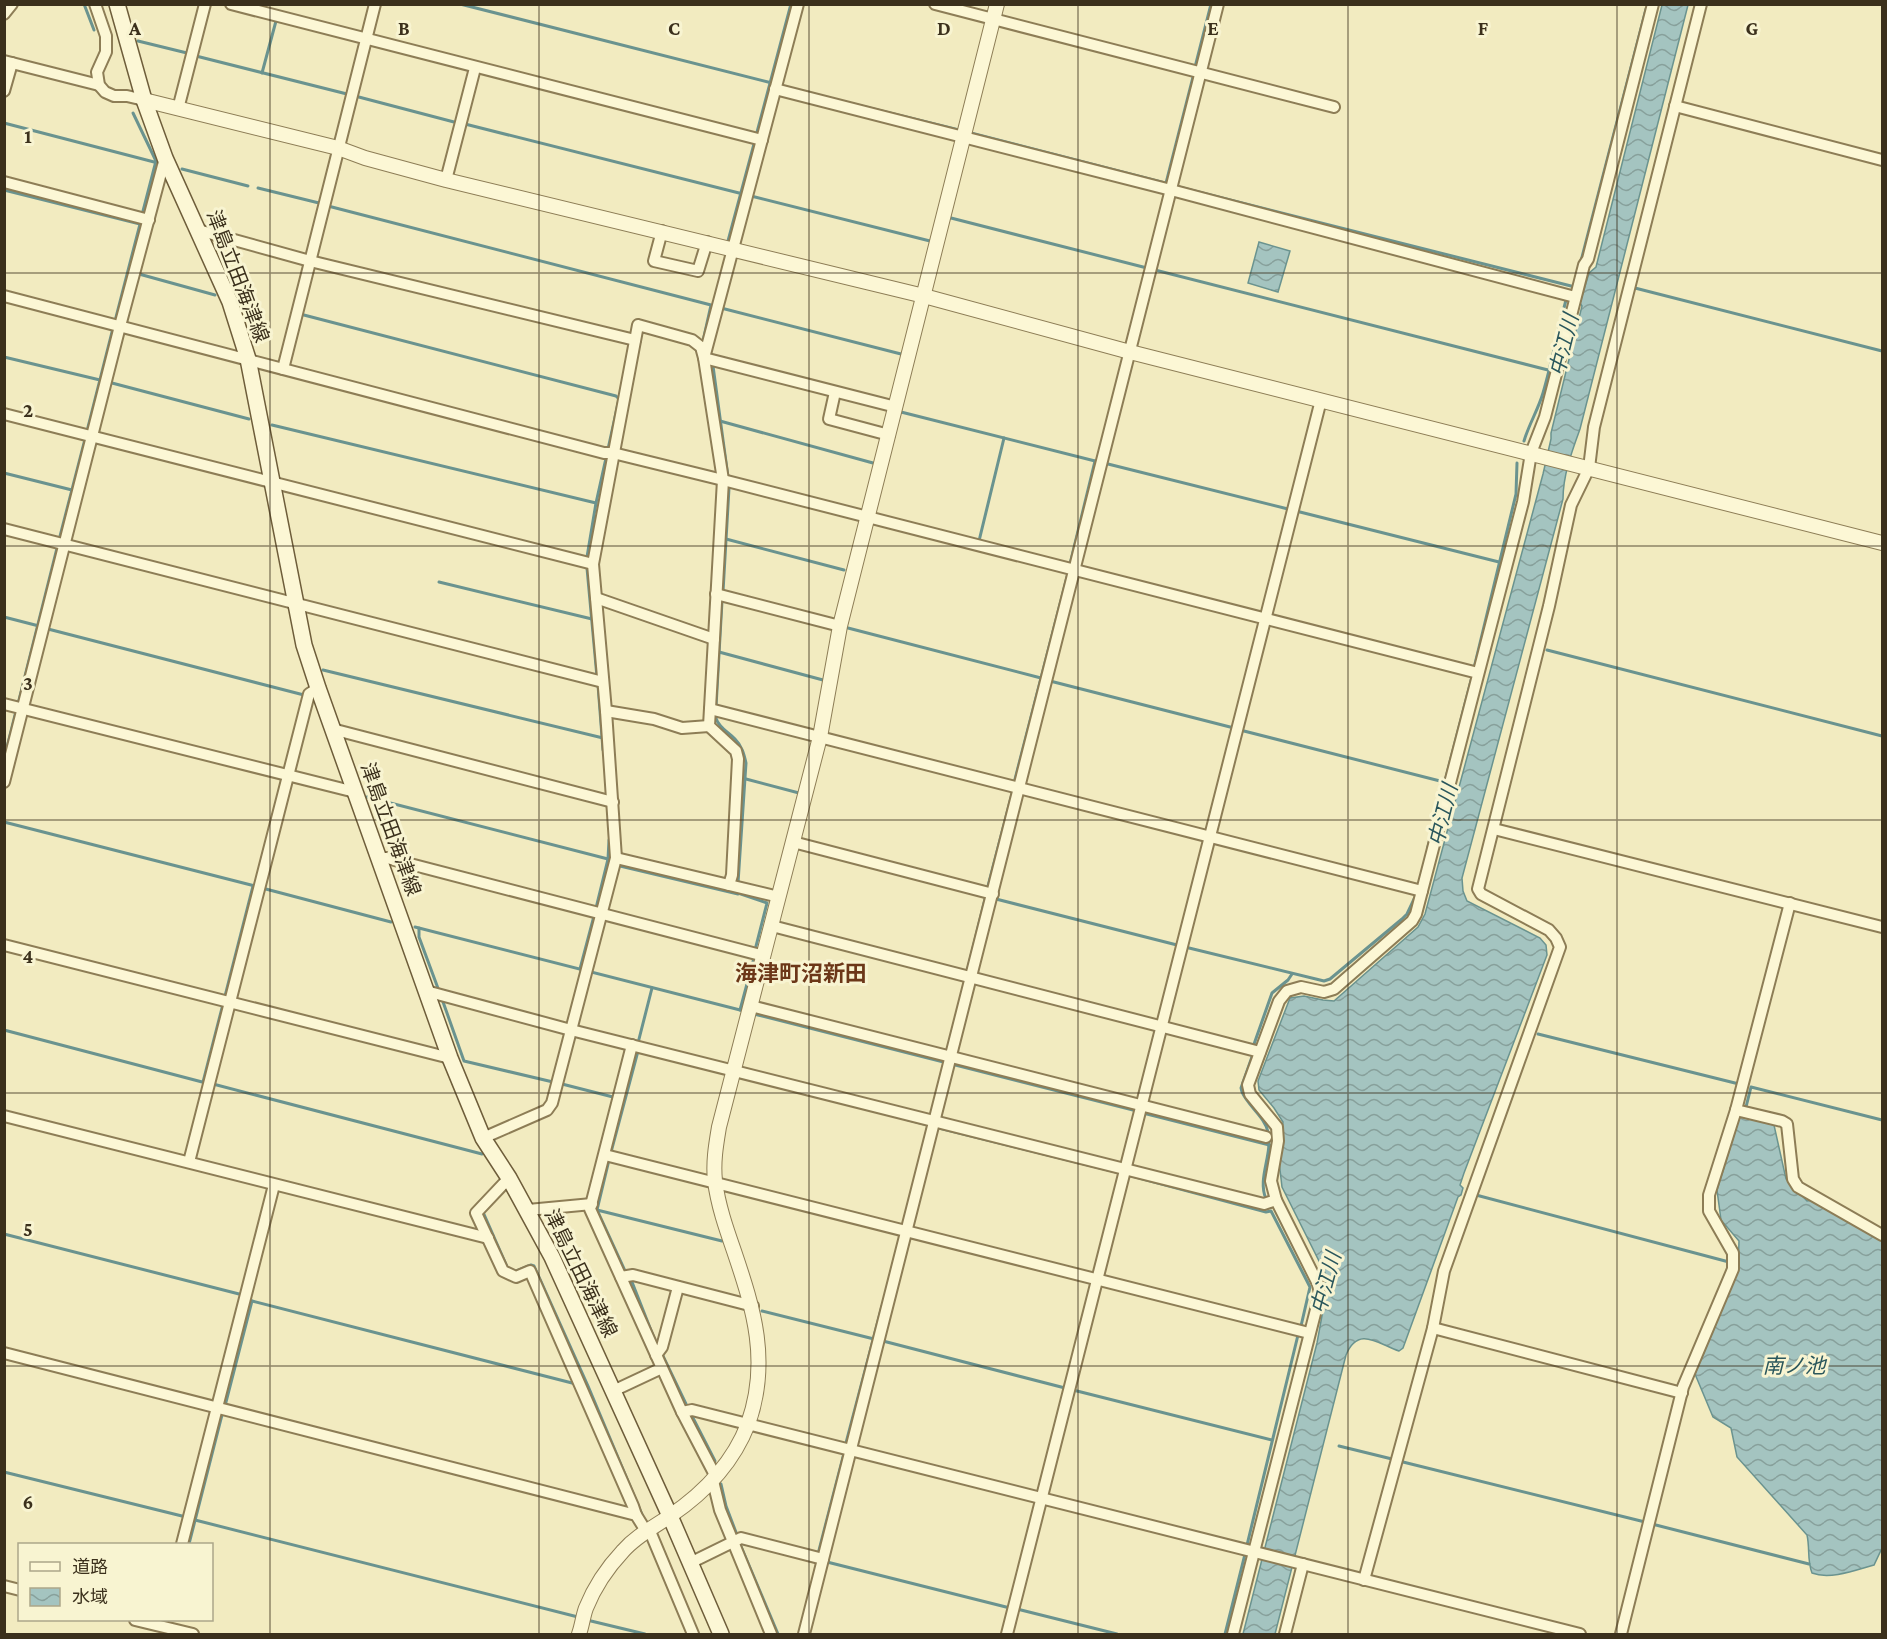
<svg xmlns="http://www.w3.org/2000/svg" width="1887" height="1639" viewBox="0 0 1887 1639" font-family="'Crimson Pro','Noto Sans JP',serif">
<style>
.water{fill:url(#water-waves);stroke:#6a938f;stroke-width:1.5}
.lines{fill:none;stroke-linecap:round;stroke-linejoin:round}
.stream{stroke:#6a938f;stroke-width:3}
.minor-casing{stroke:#8d7d56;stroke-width:14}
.tertiary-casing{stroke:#8d7d56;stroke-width:16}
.secondary-casing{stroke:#6e5d3a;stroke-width:18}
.minor{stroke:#fcf7d5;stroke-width:10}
.tertiary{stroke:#fcf7d5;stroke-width:14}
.secondary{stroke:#fcf7d5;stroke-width:15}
.grid{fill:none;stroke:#3b301c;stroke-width:1.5;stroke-opacity:0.55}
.labels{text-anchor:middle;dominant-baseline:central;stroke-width:6;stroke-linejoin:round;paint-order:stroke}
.street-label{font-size:20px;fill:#3b301c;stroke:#f8f4d1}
.water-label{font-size:21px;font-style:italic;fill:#2a575c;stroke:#f8f4d1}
.quarter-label{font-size:22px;font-weight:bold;fill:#6c3718;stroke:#f8f4d1}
.grid-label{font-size:20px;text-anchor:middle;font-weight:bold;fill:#3b301c;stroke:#f8f4d1;stroke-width:6;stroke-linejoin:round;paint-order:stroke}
</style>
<defs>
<pattern id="water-waves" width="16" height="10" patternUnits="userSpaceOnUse" patternTransform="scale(1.5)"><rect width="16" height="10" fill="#a4c4c0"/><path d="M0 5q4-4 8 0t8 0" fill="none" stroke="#87a09b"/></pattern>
</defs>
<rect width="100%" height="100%" fill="#f2ebc0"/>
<!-- water -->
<g class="water">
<path d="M1662,5H1688L1580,429C1572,451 1563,475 1563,499L1462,878L1463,891L1467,901L1540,938L1546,945L1547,955L1464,1173L1460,1185L1463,1188L1461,1195L1458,1197L1403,1348L1399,1351C1377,1343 1358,1326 1346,1355L1275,1634H1243L1317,1343L1326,1294V1275L1282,1187L1279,1161L1283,1122L1274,1108L1259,1090L1258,1081L1290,998L1304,996L1323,1000L1334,1001L1418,927L1425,914L1543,474L1551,439V433L1582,306L1580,303L1589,273L1596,267Z"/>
<path d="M1259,242L1290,251L1278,292L1248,283Z"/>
<path d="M1740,1116L1774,1125L1786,1179L1807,1201L1814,1200L1882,1239V1548L1874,1565C1856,1570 1830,1580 1812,1573C1807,1561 1810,1548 1807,1535L1737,1457L1731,1428L1713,1417L1695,1374L1738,1271L1739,1241L1721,1220L1717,1190Z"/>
</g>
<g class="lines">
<!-- stream -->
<g class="stream">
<path d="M84,4L94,30"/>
<path d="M460,4L772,83"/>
<path d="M138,41L187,53"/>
<path d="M196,56L347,94"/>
<path d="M1195,67L1211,4"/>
<path d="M262,73L276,21"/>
<path d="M355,96L454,122"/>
<path d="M845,102L959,130"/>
<path d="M133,113L156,161L142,215"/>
<path d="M4,123L158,163"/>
<path d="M465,124L743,194"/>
<path d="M971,133L1169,184"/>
<path d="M756,136L791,4"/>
<path d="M182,169L248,186"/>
<path d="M1166,183L1194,73"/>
<path d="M1175,186L1575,287"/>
<path d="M258,188L319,203"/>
<path d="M4,190L140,224"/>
<path d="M751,196L930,241"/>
<path d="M328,206L711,305L703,341"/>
<path d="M951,218L1147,268"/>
<path d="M728,241L754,144"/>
<path d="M1581,261L1646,9"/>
<path d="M1155,270L1548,370"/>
<path d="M139,274L215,295"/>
<path d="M1631,287L1882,351"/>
<path d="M721,308L901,354"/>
<path d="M300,314L616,396L619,399L608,449"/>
<path d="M115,321L140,224"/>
<path d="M4,357L100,380"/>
<path d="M713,366L728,477"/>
<path d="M112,383L249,419"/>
<path d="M901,412L1099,462"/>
<path d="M720,421L873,463"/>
<path d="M272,425L596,503"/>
<path d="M87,431L113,328"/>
<path d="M1524,441C1529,424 1538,410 1543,393C1552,362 1558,330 1566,300"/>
<path d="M1104,463L1288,509"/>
<path d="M4,473L72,490"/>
<path d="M1296,511L1499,562"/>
<path d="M726,539L844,570"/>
<path d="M59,540L85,439"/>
<path d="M979,541L1004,438"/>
<path d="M587,557L596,503L606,458"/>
<path d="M1070,564L1095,461"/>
<path d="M587,568L597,677"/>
<path d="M439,582L592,619"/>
<path d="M723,592L729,488"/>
<path d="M4,617L39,626"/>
<path d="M848,628L1041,678"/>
<path d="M48,629L304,695"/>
<path d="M1547,650L1882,736"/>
<path d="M719,652L823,680"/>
<path d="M1474,668L1516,494L1517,463"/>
<path d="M323,670L603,738"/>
<path d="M1050,681L1234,728"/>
<path d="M598,685L603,750"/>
<path d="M18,704L57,548"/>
<path d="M716,707L722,601"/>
<path d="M715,716C719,728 727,731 735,739C742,746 744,754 746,763L738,883"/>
<path d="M1240,730L1444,782"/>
<path d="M4,759L16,711"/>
<path d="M746,779L799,793"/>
<path d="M1014,783L1068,573"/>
<path d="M367,797L608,859"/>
<path d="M4,822L255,886"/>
<path d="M1428,847L1472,677"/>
<path d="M620,866L738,894"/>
<path d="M262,888L391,922"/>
<path d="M987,890L1013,790"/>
<path d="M738,893L767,903L755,950"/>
<path d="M996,899L1177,945"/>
<path d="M596,908L608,859L609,840"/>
<path d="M415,927L744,1011"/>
<path d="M419,928V937L439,991"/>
<path d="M1185,947L1324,981L1330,979L1402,919L1407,914L1416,895"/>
<path d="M580,969L594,916"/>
<path d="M967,972L986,895"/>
<path d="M225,996L253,886"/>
<path d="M442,999L464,1061L553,1082"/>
<path d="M740,1010L754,958"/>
<path d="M754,1014L1137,1111"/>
<path d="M4,1030L206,1083"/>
<path d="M1538,1034L1739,1084"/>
<path d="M638,1043L652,988"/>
<path d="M1253,1047L1272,993L1288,980L1292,974"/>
<path d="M1253,1054L1241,1088L1242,1092C1248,1106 1265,1117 1268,1132C1273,1155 1257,1178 1266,1199"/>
<path d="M203,1082L223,1004"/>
<path d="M213,1084L482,1154"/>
<path d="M562,1084L613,1097"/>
<path d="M1745,1111L1751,1087L1882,1120"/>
<path d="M1143,1113L1273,1146"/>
<path d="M905,1119L928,1125L926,1134"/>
<path d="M939,1128L1120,1173"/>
<path d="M611,1152L638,1051"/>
<path d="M609,1160L597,1210L625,1271"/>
<path d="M1128,1175L1266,1212L1271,1211L1310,1287L1301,1326"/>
<path d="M1476,1195L1729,1262"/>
<path d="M597,1210L722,1241"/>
<path d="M483,1212L508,1269L514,1272L531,1265L534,1266L588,1386L643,1517"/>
<path d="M4,1234L243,1295"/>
<path d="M632,1282L654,1338"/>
<path d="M252,1301L576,1384"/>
<path d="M762,1311L874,1339"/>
<path d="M883,1341L1065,1388"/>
<path d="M662,1354L686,1404"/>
<path d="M1073,1390L1272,1440"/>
<path d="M225,1406L252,1301"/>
<path d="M692,1416L715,1461"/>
<path d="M846,1443L882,1306"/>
<path d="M1339,1446L1392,1459"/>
<path d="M1399,1461L1645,1522"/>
<path d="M4,1472L186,1517"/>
<path d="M721,1484L726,1506L737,1535"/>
<path d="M195,1520L578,1617"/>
<path d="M1652,1524L1809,1564"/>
<path d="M742,1542L740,1544L778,1634"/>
<path d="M189,1544L222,1415"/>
<path d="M1247,1545L1298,1335"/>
<path d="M818,1554L844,1453"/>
<path d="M827,1562L1010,1608"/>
<path d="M1017,1609L1117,1634"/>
<path d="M591,1621L645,1634"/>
<path d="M1225,1634L1245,1554"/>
</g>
<defs>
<g id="minor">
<path d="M95,4L106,36V52L97,72L99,85L105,92L114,96H127L144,100"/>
<path d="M231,4L762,140"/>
<path d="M935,4L1334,107"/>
<path d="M4,14L12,4"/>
<path d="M4,61L99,85"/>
<path d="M775,89L1171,190L1575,297"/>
<path d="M4,91L12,63"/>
<path d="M1675,106L1882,160"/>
<path d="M178,109L205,4"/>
<path d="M446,180L475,68"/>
<path d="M4,182L149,220"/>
<path d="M198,230L310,261L635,340"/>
<path d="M662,231L654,261L698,271L707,242"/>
<path d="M4,296L604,453H613L723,480L1478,673"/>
<path d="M283,369L375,4"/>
<path d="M835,392L829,419L889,435"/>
<path d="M4,414L593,564"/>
<path d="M4,529L603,682"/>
<path d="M716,594L840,626"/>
<path d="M596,598L714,639"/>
<path d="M4,704L355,792"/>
<path d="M710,709L1422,891"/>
<path d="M606,711L654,719L682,728L709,726"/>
<path d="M332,729L613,802"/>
<path d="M4,782L120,326L165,158"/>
<path d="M1494,829L1882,927"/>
<path d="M793,842L993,894"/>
<path d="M379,858H387L764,956"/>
<path d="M616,858L729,885"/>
<path d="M779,897L729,885L732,875L738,759L736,751L709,726L723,480L704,358L798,4"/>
<path d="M772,926L1260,1052"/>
<path d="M4,945L450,1058"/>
<path d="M426,991L571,1030L1264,1204L1276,1200"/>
<path d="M751,1006L1266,1137"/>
<path d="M632,1045L590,1209L682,1412L716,1477"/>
<path d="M1736,1110L1782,1121L1787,1124L1793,1179L1798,1187L1882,1235"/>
<path d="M4,1116C166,1156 327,1198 488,1238"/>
<path d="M483,1138L547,1110L552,1103L616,858L606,711L593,564L638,325L692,340L701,347L704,358L896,407"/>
<path d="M605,1155L1309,1333"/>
<path d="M189,1162L309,694L318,688"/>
<path d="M509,1178L476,1213L503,1271L516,1277L530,1271L633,1506L636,1515"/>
<path d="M528,1210L592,1204"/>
<path d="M621,1277L633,1275L753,1306"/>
<path d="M1433,1328L1682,1393"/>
<path d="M4,1353L636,1515L646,1531"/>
<path d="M656,1355L662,1347L678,1287"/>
<path d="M613,1391L662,1368"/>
<path d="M682,1412L692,1410L1580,1634"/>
<path d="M713,1481L720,1510L771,1634"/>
<path d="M649,1529L693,1634"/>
<path d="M182,1544L274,1185"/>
<path d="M690,1563L741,1538L823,1559"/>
<path d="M1364,1580L1433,1328L1444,1271L1560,947L1556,938L1549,930L1481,894L1478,889L1549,606L1571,505L1589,468L1594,427L1701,4"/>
<path d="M4,1586L20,1590"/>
<path d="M135,1620L193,1634"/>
<path d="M804,1634L1218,4"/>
<path d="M1007,1634L1321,400"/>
<path d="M1233,1634L1320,1294L1318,1284L1276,1200L1271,1181L1278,1141L1277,1127L1250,1094L1248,1085L1279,1001L1287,991L1301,987L1324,992L1334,989L1412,921L1416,914L1523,502L1531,453L1545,417L1584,265L1588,259L1653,4"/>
<path d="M1285,1634L1303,1564"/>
<path d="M1621,1634L1683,1387L1733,1269V1253L1709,1211V1195L1736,1110L1790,903"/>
</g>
<g id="tertiary">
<path d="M144,100L338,148L365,158L446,180L924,296L1130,352L1882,543"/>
<path d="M579,1634C582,1626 583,1616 586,1608C594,1588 608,1567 623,1551C636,1536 654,1527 670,1516C704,1493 733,1463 748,1424C770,1362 754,1310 734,1251C726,1228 718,1205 715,1181C713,1162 716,1145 719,1127L820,737L840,626L997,4"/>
</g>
<path id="secondary" d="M117,4L144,100L165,158L230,302L248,359L304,645L318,688L450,1058L483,1138L509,1178L552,1257L670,1516L721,1634"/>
</defs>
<!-- minor casing -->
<use href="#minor" class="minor-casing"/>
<!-- tertiary casing -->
<use href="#tertiary" class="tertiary-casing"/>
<!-- secondary casing -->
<use href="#secondary" class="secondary-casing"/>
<!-- minor -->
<use href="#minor" class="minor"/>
<!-- tertiary -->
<use href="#tertiary" class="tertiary"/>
<!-- secondary -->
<use href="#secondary" class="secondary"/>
</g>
<!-- grid -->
<path class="grid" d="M270,4V1634M539,4V1634M809,4V1634M1078,4V1634M1348,4V1634M1617,4V1634M4,273H1882M4,546H1882M4,820H1882M4,1093H1882M4,1366H1882"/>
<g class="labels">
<!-- street labels -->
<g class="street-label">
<text transform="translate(238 276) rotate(69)">津島立田海津線</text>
<text transform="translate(391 829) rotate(70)">津島立田海津線</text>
<text transform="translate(581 1273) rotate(64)">津島立田海津線</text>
</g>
<!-- water labels -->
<g class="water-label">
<text transform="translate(1564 345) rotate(-76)">中江川</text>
<text transform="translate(1443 815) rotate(-76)">中江川</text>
<text transform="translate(1326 1283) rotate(-75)">中江川</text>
<text x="1794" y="1366">南ノ池</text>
</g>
<!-- quarter labels -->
<g class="quarter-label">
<text x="801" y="973">海津町沼新田</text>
</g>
</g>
<g class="grid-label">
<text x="135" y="35">A</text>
<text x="404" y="35">B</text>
<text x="674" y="35">C</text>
<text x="944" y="35">D</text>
<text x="1213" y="35">E</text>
<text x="1483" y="35">F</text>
<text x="1752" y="35">G</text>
<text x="28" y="143">1</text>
<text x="28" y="417">2</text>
<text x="28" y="690">3</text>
<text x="28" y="963">4</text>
<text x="28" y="1236">5</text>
<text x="28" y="1509">6</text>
</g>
<!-- border -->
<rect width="1887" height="1639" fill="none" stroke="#3b301c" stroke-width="12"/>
<!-- legend -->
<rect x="18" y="1543" width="195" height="78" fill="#f8f4d1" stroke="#aca689" stroke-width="1.5"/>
<rect x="30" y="1562" width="30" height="9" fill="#fcf7d5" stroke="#aca689" stroke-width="1.5"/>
<text x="72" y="1573" font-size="18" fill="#3b301c">道路</text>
<rect x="30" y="1588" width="30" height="18" fill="url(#water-waves)" stroke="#aca689" stroke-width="1.5"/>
<text x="72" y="1603" font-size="18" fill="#3b301c">水域</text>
</svg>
